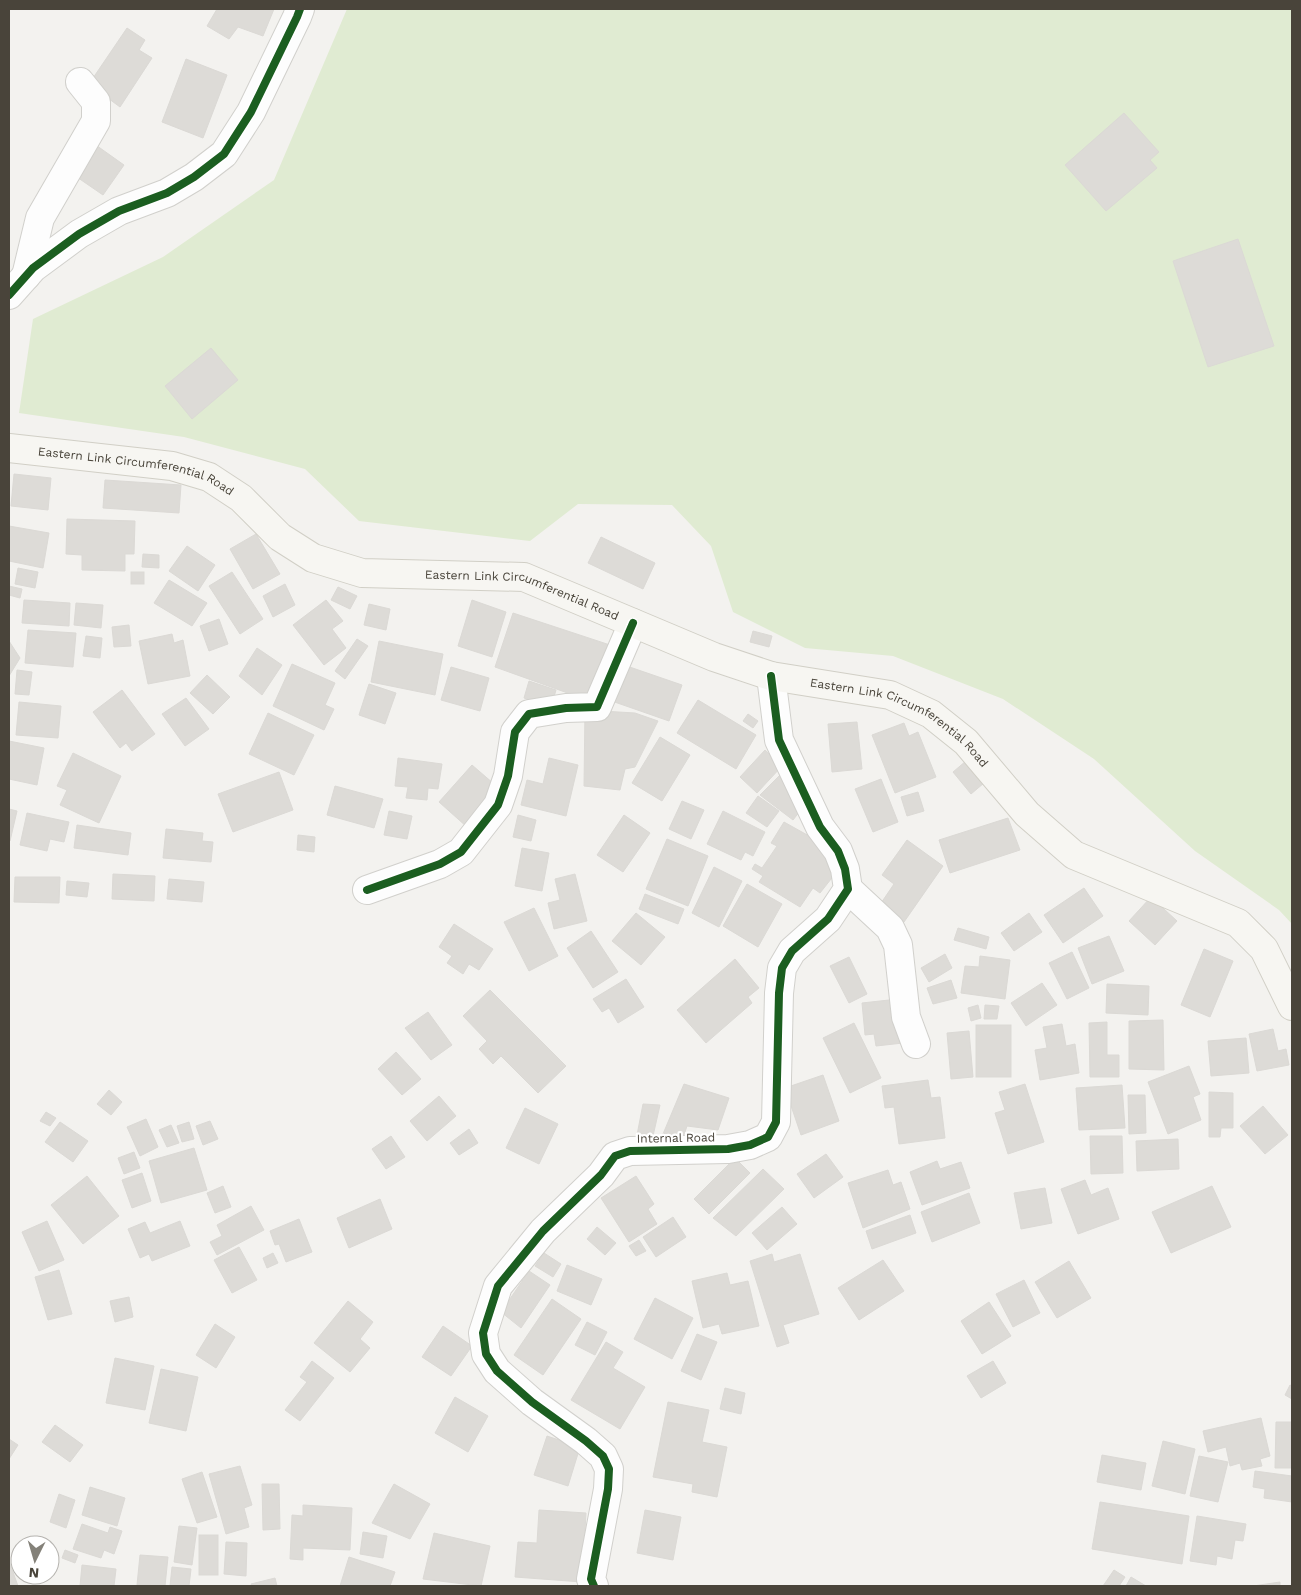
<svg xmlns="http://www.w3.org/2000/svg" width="1301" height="1595" viewBox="0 0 1301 1595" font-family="'Work Sans',sans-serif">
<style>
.green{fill:#e0ebd2}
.building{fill:#dddbd7;stroke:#dbd9d5}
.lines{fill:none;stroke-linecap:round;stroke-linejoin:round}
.minor-casing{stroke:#d1d0cc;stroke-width:30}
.secondary-casing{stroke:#d1cfc6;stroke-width:30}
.minor{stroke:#fdfdfd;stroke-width:28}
.secondary{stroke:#f7f6f2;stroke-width:28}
.cycleway-casing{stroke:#fff;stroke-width:11}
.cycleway{stroke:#1b5e20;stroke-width:8}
.labels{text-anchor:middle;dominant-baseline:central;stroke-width:4.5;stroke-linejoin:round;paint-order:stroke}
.street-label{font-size:12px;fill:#49443a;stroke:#fff}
</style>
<rect width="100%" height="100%" fill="#f3f2ef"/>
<!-- green -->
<path class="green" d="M347,9H1292V924L1279,910L1195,851L1094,759L1003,699L893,656L805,648L733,612L711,546L672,505L578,504L530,541L359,521L305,469L184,437L19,413L33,319L163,257L274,180Z"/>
<!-- building -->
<g class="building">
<path d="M217,9H274L263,36L238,27L229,39L207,26Z"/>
<path d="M127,28L145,40L139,50L152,58L120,107L89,84Z"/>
<path d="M186,59L227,75L203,138L162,122Z"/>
<path d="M1124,113L1159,152L1150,160L1157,168L1106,211L1065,165Z"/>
<path d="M93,143L124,165L103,195L71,173Z"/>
<path d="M1238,239L1274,346L1208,367L1173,261Z"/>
<path d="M211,348L238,380L192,419L165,386Z"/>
<path d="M14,474L51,478L48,510L11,506Z"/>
<path d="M105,480L181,485L179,513L103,508Z"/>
<path d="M67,519L135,521L134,554H125V571L82,570V555L66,554Z"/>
<path d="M9,526L49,533L43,568L9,561Z"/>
<path d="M256,534L280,574L253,589L230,549Z"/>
<path d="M601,537L655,563L643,589L588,563Z"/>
<path d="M187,546L215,565L198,591L169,571Z"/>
<path d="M143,554L159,555V568L142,567Z"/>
<path d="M18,568L38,572L35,588L15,584Z"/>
<rect x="131" y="572" width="13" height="12"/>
<path d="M232,572L263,619L240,634L209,586Z"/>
<path d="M169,580L207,603L192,626L154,603Z"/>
<path d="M285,584L295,605L273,617L263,596Z"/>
<path d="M9,586L22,589L20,598L9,595Z"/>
<path d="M338,587L357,596L350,609L331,600Z"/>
<path d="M24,600L70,603L69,626L22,623Z"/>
<path d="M326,600L343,621L332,629L346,648L324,665L293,625Z"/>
<path d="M472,600L506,612L492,657L458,646Z"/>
<path d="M76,603L103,605L101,628L74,625Z"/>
<path d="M369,604L390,609L386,630L364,625Z"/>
<path d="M513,613L610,645L590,701L495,667Z"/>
<path d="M219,619L228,644L209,651L200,626Z"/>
<path d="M129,625L131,646L114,647L112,627Z"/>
<path d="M28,630L76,633L73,667L25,663Z"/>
<path d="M753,631L772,636L769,647L750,642Z"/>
<path d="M172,634L174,643L183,640L190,676L148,684L139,641Z"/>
<path d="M86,636L102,638L100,658L83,656Z"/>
<path d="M357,639L368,646L345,679L335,671Z"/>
<path d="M9,641L20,658L9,676Z"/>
<path d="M379,641L443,654L435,695L371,682Z"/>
<path d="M257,648L282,665L262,695L239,676Z"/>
<path d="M618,663L682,685L669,721L606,699Z"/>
<path d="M292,664L335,683L325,705L334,709L324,730L273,706Z"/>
<path d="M451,667L489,678L480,711L441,700Z"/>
<path d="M17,670L32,672L29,695L15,694Z"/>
<path d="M207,675L230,697L213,714L190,693Z"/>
<path d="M529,681L556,690L551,707L524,698Z"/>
<path d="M369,684L396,693L385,724L359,715Z"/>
<path d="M122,690L155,734L132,751L126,743L120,748L93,712Z"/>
<path d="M186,698L209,729L185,746L162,714Z"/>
<path d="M698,700L756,735L736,769L677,733Z"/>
<path d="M19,702L61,706L58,738L16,735Z"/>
<path d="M585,710L635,713L658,721L635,767L625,769L620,790L584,786Z"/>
<path d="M268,713L314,735L294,775L249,754Z"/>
<path d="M748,714L758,721L753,728L743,721Z"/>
<path d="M857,722L862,769L832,772L828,724Z"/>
<path d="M904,723L909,736L918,732L936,777L895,793L872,735Z"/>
<path d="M660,737L690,755L662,801L632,783Z"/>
<path d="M9,741L44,748L37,785L9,779Z"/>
<path d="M765,750L782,766L757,793L740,777Z"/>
<path d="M73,753L121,776L99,823L60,805L67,790L57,786Z"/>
<path d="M398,758L442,764L438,789L428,788L427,800L406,798L408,787L395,786Z"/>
<path d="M549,758L578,765L566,816L521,805L527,780L543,784Z"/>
<path d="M966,761L984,783L971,794L953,772Z"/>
<path d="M472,765L501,790L467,827L439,802Z"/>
<path d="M785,770L800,811L793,820L760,795Z"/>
<path d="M279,772L293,810L233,832L218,794Z"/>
<path d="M881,779L898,822L873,832L855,789Z"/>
<path d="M335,786L383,799L374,828L327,815Z"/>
<path d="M918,792L924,811L907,816L901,797Z"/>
<path d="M758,796L779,811L767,827L746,813Z"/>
<path d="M682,801L704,810L691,839L669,829Z"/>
<path d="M9,809L17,811L10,841H9Z"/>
<path d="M389,811L412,816L407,839L384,835Z"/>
<path d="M723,811L765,832L753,856L745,852L741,860L707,844Z"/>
<path d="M27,813L69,822L64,842L50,839L47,851L20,845Z"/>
<path d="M518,815L536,820L531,841L513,837Z"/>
<path d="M624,815L650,833L623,872L597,855Z"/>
<path d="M1008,818L1020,850L950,873L939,840Z"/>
<path d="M784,822L818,841L835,874L820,893L813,888L800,907L759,882L763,876L752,869L755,864L762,868L777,846L771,843Z"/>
<path d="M77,825L131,833L128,855L74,848Z"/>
<path d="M166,829L203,833L202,841L213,842L211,862L163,858Z"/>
<path d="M298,835L315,837L314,852L297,850Z"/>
<path d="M667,839L708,856L688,906L646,889Z"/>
<path d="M907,840L943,866L904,922L877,909L894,884L882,875Z"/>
<path d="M522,848L549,853L542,891L515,886Z"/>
<path d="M714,867L742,881L719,927L692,913Z"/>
<path d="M113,874L155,876L154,901L112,899Z"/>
<path d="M575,874L587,921L554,929L548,903L560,900L555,879Z"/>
<path d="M15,877H60L59,903L14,902Z"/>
<path d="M169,879L204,882L202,902L167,899Z"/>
<path d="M67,881L89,883L87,897L66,895Z"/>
<path d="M747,884L782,904L758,947L723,926Z"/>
<path d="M1084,888L1103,916L1063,943L1044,915Z"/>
<path d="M645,894L684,909L678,924L639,909Z"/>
<path d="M1151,897L1177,921L1155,945L1129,921Z"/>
<path d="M534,908L558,956L529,971L504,922Z"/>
<path d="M636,913L665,937L641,965L612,941Z"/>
<path d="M1029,913L1042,932L1014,951L1001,933Z"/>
<path d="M454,924L493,949L479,970L469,964L463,974L447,963L452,956L439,947Z"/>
<path d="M958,928L989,937L986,949L954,940Z"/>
<path d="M591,931L618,972L593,988L567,948Z"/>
<path d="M1109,936L1124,971L1092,984L1078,948Z"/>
<path d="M1204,949L1233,961L1210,1017L1181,1005Z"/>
<path d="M1072,952L1089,988L1067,999L1049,963Z"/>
<path d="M945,954L952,968L929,982L921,968Z"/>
<path d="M980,956L1010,960L1005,999L961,993L965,966L979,967Z"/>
<path d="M849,957L867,994L849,1003L830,966Z"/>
<path d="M735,959L759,988L748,997L752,1003L706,1043L677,1010Z"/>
<path d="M626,979L644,1007L618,1023L609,1008L602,1012L593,999Z"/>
<path d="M951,980L957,998L933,1004L927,988Z"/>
<path d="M1042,983L1057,1005L1026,1026L1011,1003Z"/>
<path d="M1107,984L1149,986L1148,1015L1106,1013Z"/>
<path d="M490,990L566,1066L538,1093L501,1056L493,1064L479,1049L487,1041L463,1016Z"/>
<path d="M898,999L903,1043L876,1046L874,1034L865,1035L862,1003Z"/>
<path d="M978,1005L981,1018L971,1021L968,1008Z"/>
<path d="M985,1005L999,1006L997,1019H984Z"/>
<path d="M428,1012L452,1045L431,1060L405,1028Z"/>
<path d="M1163,1020L1164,1070L1129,1069V1021Z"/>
<path d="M1107,1022V1055H1119V1077H1090L1089,1023Z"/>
<path d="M854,1023L881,1078L850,1093L823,1038Z"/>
<path d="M1062,1024L1066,1046L1075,1044L1079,1073L1040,1080L1035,1050L1047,1048L1043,1027Z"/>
<rect x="976" y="1025" width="35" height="52"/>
<path d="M1273,1029L1278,1051L1286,1049L1289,1065L1257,1071L1249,1034Z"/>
<path d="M969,1031L973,1077L951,1079L947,1033Z"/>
<path d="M1246,1038L1249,1073L1211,1076L1208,1041Z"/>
<path d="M396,1052L421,1079L402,1095L378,1069Z"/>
<path d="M1189,1066L1200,1094L1193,1097L1201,1120L1168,1134L1148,1082Z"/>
<path d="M823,1075L839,1121L801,1135L785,1088Z"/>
<path d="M928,1080L931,1098L940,1097L945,1138L899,1144L894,1107L885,1108L882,1086Z"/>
<path d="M684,1084L729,1098L718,1130L687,1126L683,1138L663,1134Z"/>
<path d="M1025,1084L1044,1142L1008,1154L995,1113L1005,1110L999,1092Z"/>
<path d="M1122,1085L1125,1128L1079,1130L1076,1088Z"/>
<path d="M109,1090L122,1102L111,1115L97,1104Z"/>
<path d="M1209,1092L1233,1093V1128H1221L1220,1137H1209Z"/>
<path d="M1128,1095H1145L1146,1133L1129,1134Z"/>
<path d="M439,1096L456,1116L427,1141L410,1121Z"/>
<path d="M643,1104L660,1105L653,1136L637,1135Z"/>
<path d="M1263,1106L1288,1135L1265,1154L1240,1126Z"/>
<path d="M525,1108L558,1124L539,1164L506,1148Z"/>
<path d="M46,1112L56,1118L50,1126L40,1121Z"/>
<path d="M146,1119L158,1147L140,1156L127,1127Z"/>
<path d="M210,1121L218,1139L203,1145L196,1126Z"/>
<path d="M60,1122L88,1141L73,1162L45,1142Z"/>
<path d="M189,1122L194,1139L182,1142L177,1126Z"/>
<path d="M171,1125L179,1143L167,1147L159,1130Z"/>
<path d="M469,1129L478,1143L459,1155L450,1143Z"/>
<path d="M391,1136L405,1157L386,1169L372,1149Z"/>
<path d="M1090,1136H1122L1123,1173L1091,1174Z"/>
<path d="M1178,1139L1179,1169L1137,1171L1136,1141Z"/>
<path d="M194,1148L207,1190L161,1203L149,1161Z"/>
<path d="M134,1152L140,1168L124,1174L118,1158Z"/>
<path d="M826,1154L843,1177L814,1198L797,1174Z"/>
<path d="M735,1158L750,1173L709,1214L694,1199Z"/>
<path d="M937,1161L940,1169L961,1162L970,1188L922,1205L910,1172Z"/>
<path d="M763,1169L784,1189L736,1236L713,1218Z"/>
<path d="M888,1170L893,1185L901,1182L910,1209L863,1228L848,1183Z"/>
<path d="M142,1173L151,1201L132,1208L122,1180Z"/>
<path d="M87,1176L119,1216L83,1244L51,1205Z"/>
<path d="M636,1176L654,1204L648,1209L657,1224L629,1242L601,1198Z"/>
<path d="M1085,1180L1091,1195L1108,1188L1119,1219L1078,1234L1061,1189Z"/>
<path d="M223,1186L231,1207L215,1213L207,1193Z"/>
<path d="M1212,1186L1231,1227L1171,1253L1152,1212Z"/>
<path d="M1045,1188L1052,1223L1021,1229L1014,1193Z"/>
<path d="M969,1193L980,1223L932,1242L921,1212Z"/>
<path d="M380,1199L392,1229L349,1248L337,1218Z"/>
<path d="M251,1206L264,1230L217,1255L210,1242L222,1236L217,1225Z"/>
<path d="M782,1207L797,1224L767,1250L752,1233Z"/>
<path d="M910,1215L916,1233L872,1249L866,1231Z"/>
<path d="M673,1217L686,1237L656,1257L643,1237Z"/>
<path d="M299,1219L312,1252L286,1262L279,1244L275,1245L270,1231Z"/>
<path d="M47,1221L64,1260L39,1271L22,1232Z"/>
<path d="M180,1221L190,1246L152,1261L149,1254L140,1258L128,1229L145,1222L150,1233Z"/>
<path d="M597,1227L616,1243L605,1255L587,1239Z"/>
<path d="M639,1240L646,1251L636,1256L629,1246Z"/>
<path d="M239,1247L257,1280L232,1293L214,1260Z"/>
<path d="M273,1253L278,1263L267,1268L263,1258Z"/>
<path d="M544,1253L561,1264L553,1277L535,1266Z"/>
<path d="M772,1254L774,1262L800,1254L819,1314L783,1325L789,1343L777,1347L750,1261Z"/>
<path d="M883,1260L904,1291L859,1320L838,1288Z"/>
<path d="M1069,1261L1091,1298L1057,1318L1035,1282Z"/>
<path d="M567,1265L602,1279L591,1305L557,1291Z"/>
<path d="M59,1270L72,1314L48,1320L35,1277Z"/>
<path d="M529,1271L550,1285L521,1328L501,1312Z"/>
<path d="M727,1273L730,1285L748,1281L759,1326L722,1334L719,1324L703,1328L692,1281Z"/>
<path d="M1024,1280L1040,1313L1013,1327L996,1294Z"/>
<path d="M129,1297L133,1317L115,1322L110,1301Z"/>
<path d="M655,1298L693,1318L672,1359L634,1339Z"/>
<path d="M552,1299L581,1319L543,1375L514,1355Z"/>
<path d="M348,1301L373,1322L360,1339L370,1348L350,1372L314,1343Z"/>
<path d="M989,1302L1011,1336L982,1354L961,1321Z"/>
<path d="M587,1322L607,1332L595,1355L575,1345Z"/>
<path d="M215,1324L235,1337L216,1368L196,1355Z"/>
<path d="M443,1326L472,1346L451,1376L422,1357Z"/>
<path d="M697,1334L717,1342L701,1380L681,1371Z"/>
<path d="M606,1342L623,1352L613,1368L645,1387L620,1429L571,1400Z"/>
<path d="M115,1358L154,1366L145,1410L106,1403Z"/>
<path d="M312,1361L334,1378L300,1421L285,1410L307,1382L300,1377Z"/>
<path d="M993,1361L1006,1383L981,1398L967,1376Z"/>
<path d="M161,1369L198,1377L186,1431L149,1423Z"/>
<path d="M1290,1385L1292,1386V1399L1285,1395Z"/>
<path d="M725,1388L745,1393L741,1414L720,1409Z"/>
<path d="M455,1397L488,1416L468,1452L435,1433Z"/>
<path d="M668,1402L709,1410L702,1442L727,1447L717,1497L692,1492L693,1484L653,1477Z"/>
<path d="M1261,1418L1270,1456L1260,1459L1262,1466L1242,1470L1240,1463L1230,1466L1226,1447L1208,1452L1203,1431Z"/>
<path d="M1276,1422H1292V1468H1275Z"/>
<path d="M55,1425L83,1445L70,1462L42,1442Z"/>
<path d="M547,1436L580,1447L568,1486L534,1475Z"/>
<path d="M9,1439L18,1445L9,1459Z"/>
<path d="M1163,1441L1195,1449L1185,1494L1152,1486Z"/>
<path d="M1102,1455L1146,1463L1141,1490L1097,1482Z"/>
<path d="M1199,1456L1228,1462L1218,1502L1190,1496Z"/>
<path d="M240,1466L252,1505L244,1508L249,1527L226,1534L209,1474Z"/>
<path d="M1255,1471L1292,1476V1502L1264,1498L1265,1489L1253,1487Z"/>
<path d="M202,1472L217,1517L197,1523L182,1479Z"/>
<path d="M262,1484H279L280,1529L263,1530Z"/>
<path d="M394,1484L430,1504L410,1539L372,1523Z"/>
<path d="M90,1487L125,1498L117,1526L82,1515Z"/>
<path d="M59,1494L75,1500L66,1528L50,1522Z"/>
<path d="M1100,1502L1189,1516L1182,1564L1092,1549Z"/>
<path d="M303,1505L352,1508L350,1550L303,1548V1560L290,1559L292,1515L303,1516Z"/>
<path d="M539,1510L586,1513L582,1582L515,1577L518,1542L537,1543Z"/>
<path d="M645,1510L681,1517L673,1560L637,1553Z"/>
<path d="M1197,1516L1246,1524L1243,1541L1235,1540L1232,1559L1217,1556L1216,1565L1190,1561Z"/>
<path d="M82,1524L108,1533L110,1527L122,1531L114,1554L104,1550L101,1558L73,1549Z"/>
<path d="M179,1526L197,1528L192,1565L174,1562Z"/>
<path d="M363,1532L387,1536L383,1558L360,1554Z"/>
<path d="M434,1533L490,1546L481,1586L423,1579Z"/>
<rect x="199" y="1535" width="19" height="40"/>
<path d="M226,1542L247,1543L246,1576L224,1574Z"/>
<path d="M65,1550L78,1555L75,1563L62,1558Z"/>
<path d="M140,1555L168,1557L165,1586L137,1585Z"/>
<path d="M349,1557L395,1572L390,1586H340Z"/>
<path d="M9,1561L18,1586H9Z"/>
<path d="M82,1565L116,1569L114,1586H80Z"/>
<path d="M172,1567L191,1569L189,1586H170Z"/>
<path d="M1114,1570L1125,1577L1119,1586H1103Z"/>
<path d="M1131,1577L1146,1586H1126Z"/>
<path d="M275,1578L277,1586H252L251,1584Z"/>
<path d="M1280,1582V1586H1253Z"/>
</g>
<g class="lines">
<defs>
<g id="minor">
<path d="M26,276L40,218L96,121V102L80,82"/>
<path d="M9,295L33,268L79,234L119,211L167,193L194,177L224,154L251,112L297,17L300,9"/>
<path d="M848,889L890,928L898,945L906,1017L916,1044"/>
<path d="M367,890L440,864L461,852L498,805L508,776L515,732L529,714L566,708L597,707L633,623"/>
<path d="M594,1586L591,1579L608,1489L609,1469L603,1456L586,1441L532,1402L497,1371L486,1354L483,1333L498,1286L543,1231L601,1175L615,1156L630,1151L728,1149L750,1145L768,1137L776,1122L779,993L782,968L792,951L828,919L848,889L845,869L838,851L820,827L779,740L771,676"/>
</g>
<g id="secondary">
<path id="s1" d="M9,448L172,466L209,477L241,498L280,537L313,558L362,573L524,577L714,657L771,676L890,695L931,714L966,742L1027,814L1074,855L1238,923L1264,949L1292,1006"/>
</g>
</defs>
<!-- minor casing -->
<use href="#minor" class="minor-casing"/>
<!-- secondary casing -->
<use href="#secondary" class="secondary-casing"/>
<!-- minor -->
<use href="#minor" class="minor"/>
<!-- secondary -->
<use href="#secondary" class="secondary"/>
<defs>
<g id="cycleway">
<path d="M9,295L33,268L79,234L119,211L167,193L194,177L224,154L251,112L297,17L300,9"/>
<path d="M367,890L440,864L461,852L498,805L508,776L515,732L529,714L566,708L597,707L633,623"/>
<path d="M594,1586L591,1579L608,1489L609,1469L603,1456L586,1441L532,1402L497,1371L486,1354L483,1333L498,1286L543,1231L601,1175L615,1156L630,1151L728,1149L750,1145L768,1137L776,1122L779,993L782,968L792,951L828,919L848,889L845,869L838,851L820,827L779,740L771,676"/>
</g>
</defs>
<!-- cycleway casing -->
<use href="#cycleway" class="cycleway-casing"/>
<!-- cycleway -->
<use href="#cycleway" class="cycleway"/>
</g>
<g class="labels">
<!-- street labels -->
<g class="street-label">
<text stroke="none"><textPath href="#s1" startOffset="130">Eastern Link Circumferential Road</textPath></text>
<text stroke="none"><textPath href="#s1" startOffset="550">Eastern Link Circumferential Road</textPath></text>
<text stroke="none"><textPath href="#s1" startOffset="955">Eastern Link Circumferential Road</textPath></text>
<text transform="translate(676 1138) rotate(-1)">Internal Road</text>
</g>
</g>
<!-- border -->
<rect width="1301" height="1595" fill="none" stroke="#49443a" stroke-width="20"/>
<!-- north arrow -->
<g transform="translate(35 1560) rotate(185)"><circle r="24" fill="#ffffff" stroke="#b6b4b0"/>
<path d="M0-4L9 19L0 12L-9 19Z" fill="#848179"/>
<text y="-8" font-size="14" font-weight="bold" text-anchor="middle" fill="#49443a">N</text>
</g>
</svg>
